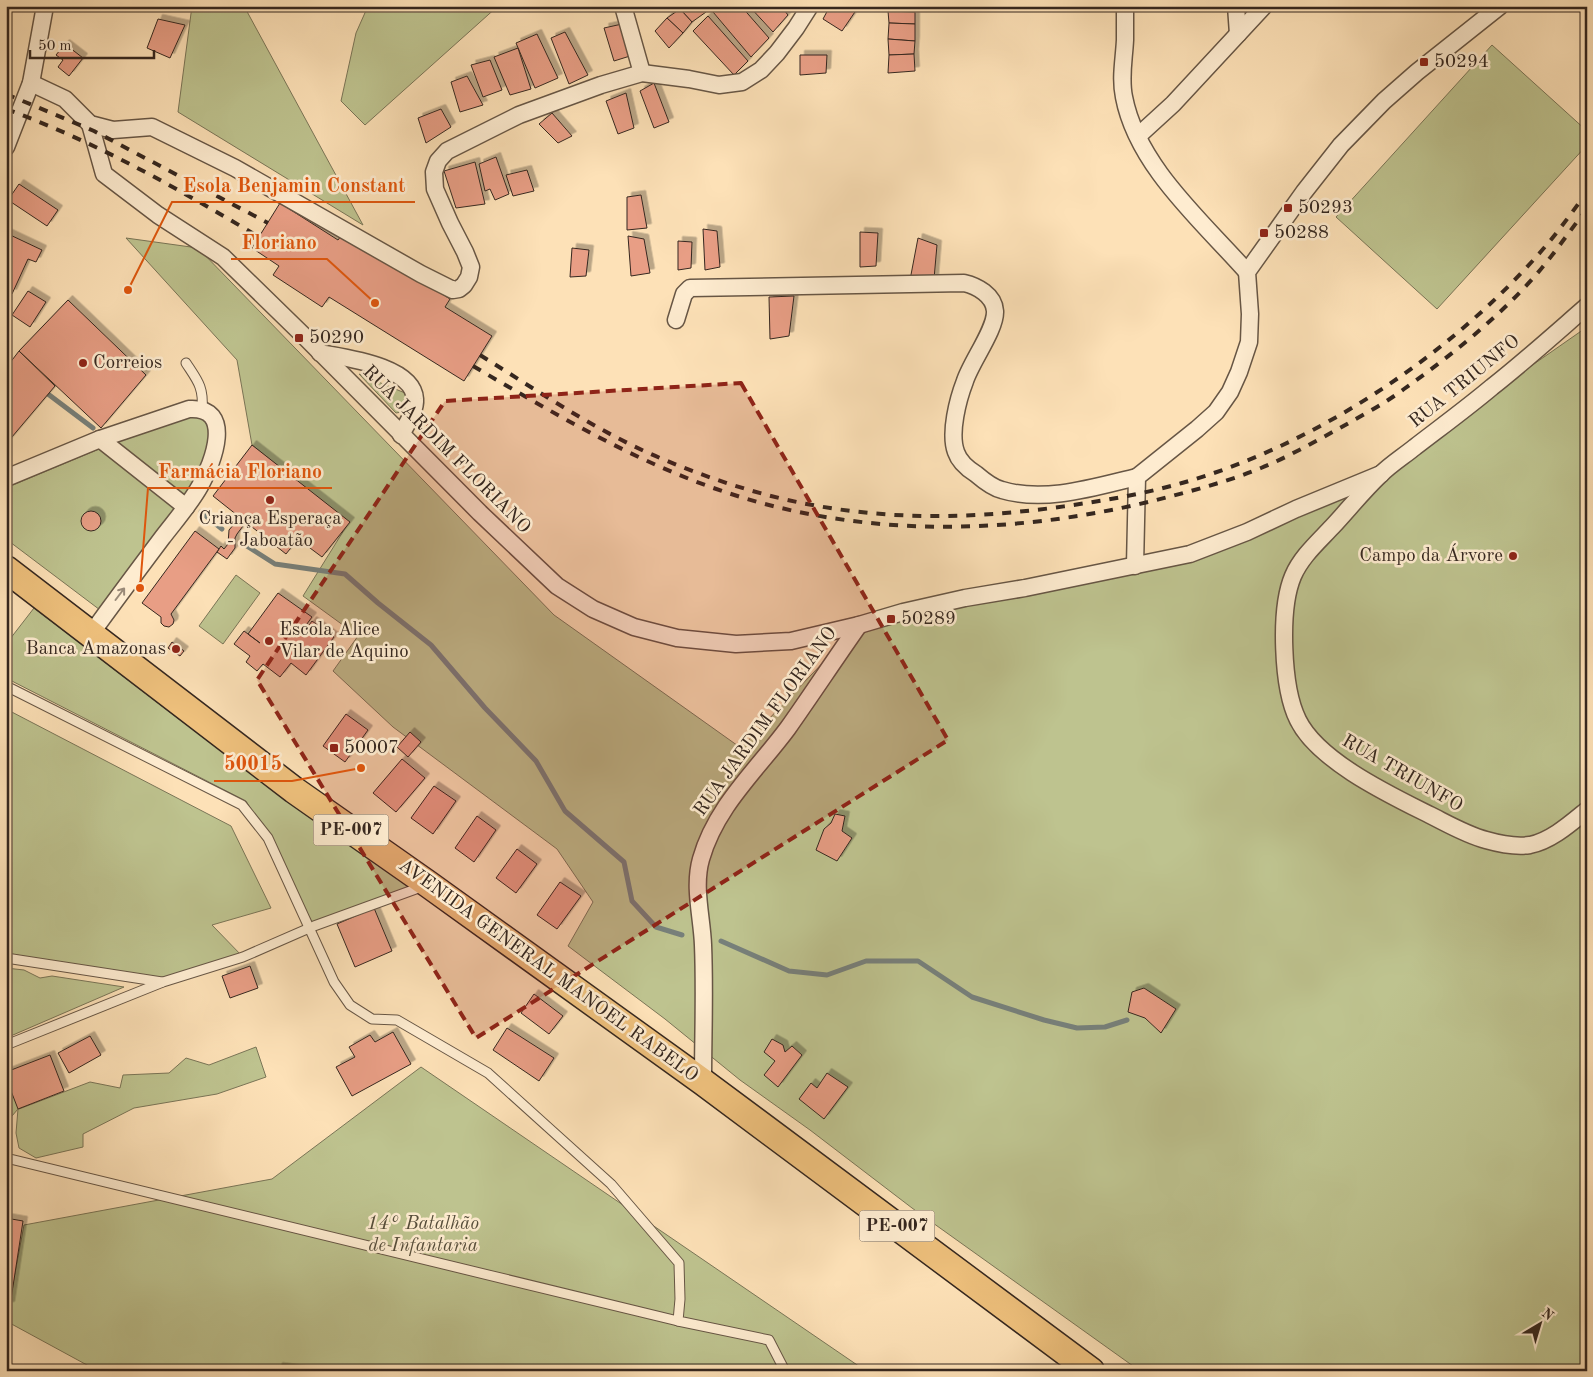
<svg xmlns="http://www.w3.org/2000/svg" width="1593" height="1377" viewBox="0 0 1593 1377" font-family="'Old Standard TT',serif">
<style>
.green{fill:#bec38f;stroke:#7a7557}
.lines{fill:none;stroke-linecap:round;stroke-linejoin:round}
.stream{stroke:#77807b;stroke-width:5}
.building{fill:#e89e85;stroke:#35271f;filter:url(#shadow)}
.lane-casing{stroke:#675645;stroke-width:11}
.street-casing{stroke:#675645;stroke-width:19}
.primary-casing{stroke:#35271f;stroke-width:29}
.lane{stroke:#feecd0;stroke-width:9}
.street{stroke:#feecd0;stroke-width:16}
.primary{stroke:#eec07c;stroke-width:26}
.rail{stroke:#35271f;stroke-width:4;stroke-dasharray:9 9;stroke-linecap:butt}
.oneway{stroke:#9a8a78}
.marked{fill:#8f2418;fill-opacity:0.2;stroke:#8f2418;stroke-width:4;stroke-dasharray:10 6;stroke-linejoin:round}
.poi-dot{fill:#8f2418;stroke:#feecd0;stroke-width:2}
.labels{text-anchor:middle;dominant-baseline:central;stroke-width:5;stroke-linejoin:round;paint-order:stroke}
.shield{fill:#feecd0;stroke:#716254;stroke-width:1}
.shield-label{font-size:18px;font-weight:bold;fill:#35271f}
.poi-label{font-size:19px;fill:#35271f;stroke:#feecd0;text-anchor:start}
.street-label{font-size:19px;fill:#35271f;stroke:#feecd0}
.park-label{font-size:19px;font-style:italic;fill:#574e3b;stroke:#feecd0}
.leader{fill:none;stroke:#df560d;stroke-width:2}
.callout-dot{fill:#df560d;stroke:#feecd0;stroke-width:2}
.callout-label{font-size:20px;text-anchor:middle;font-weight:bold;fill:#df560d;stroke:#feecd0;stroke-width:5;stroke-linejoin:round;paint-order:stroke}
</style>
<defs>
<filter id="shadow"><feDropShadow dx="4.5" dy="-4.5" stdDeviation="0" flood-color="#0004"/></filter>
</defs>
<rect width="100%" height="100%" fill="#fde1b7"/>
<filter id="stains"><feTurbulence type="fractalNoise" baseFrequency=".004" numOctaves="4"/><feColorMatrix values="0 0 0 0 .2 0 0 0 0 .09 0 0 0 0 .02 0 0 0 .5 -.17"/></filter>
<radialGradient id="worn" r=".72"><stop offset=".6" stop-color="#630" stop-opacity="0"/><stop offset="1" stop-color="#630" stop-opacity=".3"/></radialGradient>
<!-- green -->
<g class="green">
<path d="M192,6H244L363,225L178,112Z"/>
<path d="M368,6H498L365,125L341,101L356,33Z"/>
<path d="M1492,45L1587,131V145L1437,309L1336,217Z"/>
<path d="M126,238L198,248L554,615L741,748L859,625L1227,540L1412,449L1587,327V1371H1140L912,1208L810,1130L740,1080L665,1019L568,946L593,902L557,849L393,727L333,671L358,636L303,596L349,522L252,445L237,360Z"/>
<path d="M359,374L405,393L408,401L402,412L396,413Z"/>
<path d="M192,410L216,428L188,508L108,616L6,539V488Z"/>
<path d="M236,575L260,593L223,644L199,626Z"/>
<path d="M34,608C160,704 284,803 417,889L314,926L268,838L246,801L6,678V658L10,639Z"/>
<path d="M6,709L231,826L271,908L212,925L243,957L163,982L6,953Z"/>
<path d="M6,968L24,970L40,978L52,976L124,987L6,1038Z"/>
<path d="M256,1047L266,1077L217,1094L134,1108L83,1134V1147L36,1158L19,1148L16,1133L18,1109L6,1123V1078L19,1109L90,1082L120,1088L123,1075L169,1073L186,1058L209,1065Z"/>
<path d="M421,1067L866,1371H98L6,1321L24,1225L272,1179Z"/>
</g>
<g class="lines">
<!-- stream -->
<g class="stream">
<path d="M44,391L93,428"/>
<path d="M201,512L222,529"/>
<path d="M242,543L275,564L345,574L378,603L431,645L485,708L536,761L565,811L624,862L632,901L656,927L682,935"/>
<path d="M721,941L789,971L827,975L866,961H918L972,997L1044,1020L1077,1028L1105,1027L1127,1020"/>
</g>
</g>
<!-- building -->
<g class="building">
<path d="M683,6H701L706,12L692,22L680,9Z"/>
<path d="M719,6H741L769,38L751,57L713,12Z"/>
<path d="M749,6H781L788,15L773,32Z"/>
<path d="M830,6H859L842,31L823,19Z"/>
<path d="M889,6H915L914,11L889,9Z"/>
<path d="M680,9L692,22L683,33L667,18Z"/>
<path d="M888,11L915,12V24L889,23Z"/>
<path d="M708,16L748,61L734,75L693,31Z"/>
<path d="M667,18L683,33L669,48L655,31Z"/>
<path d="M158,19L185,25L170,58L147,48Z"/>
<path d="M889,23L915,24V41L888,39Z"/>
<path d="M622,24L630,56L614,61L604,28Z"/>
<path d="M565,32L588,75L569,84L551,38Z"/>
<path d="M537,34L558,78L535,88L516,43Z"/>
<path d="M888,39L915,41L914,54L889,55Z"/>
<path d="M65,44L83,58L69,76L58,67L63,60L56,55Z"/>
<path d="M518,48L531,89L510,95L494,57Z"/>
<path d="M914,54L915,71L888,73L889,55Z"/>
<path d="M800,55H827L826,73L800,75Z"/>
<path d="M490,60L502,90L483,97L471,65Z"/>
<path d="M467,76L483,105L460,112L451,82Z"/>
<path d="M654,83L669,122L654,128L640,91Z"/>
<path d="M626,93L634,128L618,134L606,101Z"/>
<path d="M441,109L451,127L426,143L418,118Z"/>
<path d="M552,113L572,136L558,143L539,124Z"/>
<path d="M496,157L509,194L495,200L490,189L485,191L479,164Z"/>
<path d="M475,162L485,204L456,208L444,171Z"/>
<path d="M527,170L534,191L513,196L506,175Z"/>
<path d="M19,184L58,210L47,226L8,200Z"/>
<path d="M641,195L647,228L627,230V197Z"/>
<path d="M280,203L338,240L344,232L450,299L445,307L492,336L464,381L329,297L322,307L273,275L279,266L252,248Z"/>
<path d="M703,229L717,231L720,267L705,270Z"/>
<path d="M860,232L878,233L876,266L860,267Z"/>
<path d="M6,233L42,250L36,262L28,259L12,294L6,291Z"/>
<path d="M628,236L644,239L650,273L631,276Z"/>
<path d="M918,238L937,245L934,279L910,280Z"/>
<path d="M678,241L692,242L691,268L678,270Z"/>
<path d="M572,248L589,250L586,276L570,277Z"/>
<path d="M28,291L46,302L30,327L12,315Z"/>
<path d="M794,296L789,336L770,339L769,297Z"/>
<path d="M68,300L146,375L101,428L19,351Z"/>
<path d="M19,351L55,386L6,444V368Z"/>
<path d="M252,445L350,522L322,557L298,539L286,554L213,496Z"/>
<circle cx="91" cy="521" r="10"/>
<path d="M240,517L246,522L237,534L235,538V548L227,559L217,552L221,546L224,549L228,544L229,530Z"/>
<path d="M195,531L219,549L171,614L174,620L173,624L169,627L164,626L161,623V617L142,603Z"/>
<path d="M278,593L312,617L301,632L303,633L312,621L334,637L306,675L291,663L280,677L263,664L257,671L246,662L250,656L234,644L244,631L260,643L248,634Z"/>
<path d="M172,642L184,651L180,656L168,648Z"/>
<path d="M346,714L368,730L345,762L323,746Z"/>
<path d="M410,732L421,742L408,757L397,747Z"/>
<path d="M402,759L425,778L396,812L373,793Z"/>
<path d="M434,786L456,801L433,834L411,818Z"/>
<path d="M835,814L845,816L842,831L852,838L837,861L816,850L824,829L831,823Z"/>
<path d="M477,816L496,830L474,862L455,848Z"/>
<path d="M517,849L537,864L516,893L496,878Z"/>
<path d="M560,882L581,896L557,929L537,915Z"/>
<path d="M374,908L392,951L355,967L337,924Z"/>
<path d="M250,966L258,988L230,998L222,976Z"/>
<path d="M1144,988L1176,1009L1161,1033L1145,1018L1128,1012L1132,992Z"/>
<path d="M534,994L563,1016L549,1034L521,1013Z"/>
<path d="M507,1028L554,1058L539,1081L493,1050Z"/>
<path d="M393,1032L411,1064L352,1096L336,1067L355,1057L349,1047L370,1035L375,1042Z"/>
<path d="M90,1036L101,1055L69,1073L58,1053Z"/>
<path d="M772,1039L783,1045L785,1052L792,1046L802,1055L778,1087L764,1075L775,1061L764,1052Z"/>
<path d="M50,1055L64,1091L18,1109L6,1078V1072Z"/>
<path d="M827,1073L848,1087L824,1119L799,1099L811,1083L817,1088Z"/>
<path d="M6,1218L23,1221L10,1306H6Z"/>
<path d="M278,1367L306,1371H277Z"/>
</g>
<g class="lines">
<defs>
<g id="lane">
<path d="M186,363C197,380 204,387 202,409"/>
<path d="M6,686L242,805L268,838L334,982L350,1005L372,1019L397,1020L488,1073L611,1184L679,1263L680,1299L678,1321L769,1340L785,1371"/>
<path d="M6,958L162,982"/>
<path d="M6,1045L163,982L243,957L314,926L424,886"/>
<path d="M6,1158L678,1321"/>
</g>
<g id="street">
<path d="M623,6L642,73"/>
<path d="M1125,6C1125,18 1125,29 1125,40C1124,60 1120,78 1124,97C1137,166 1203,222 1247,272"/>
<path d="M1236,6L1238,34"/>
<path d="M31,83L65,99L90,124L113,130L152,127L235,168L421,274L453,290L459,289L464,285L469,277L471,267L465,252L450,223L435,189L434,172L438,161L447,151L519,115L601,85L642,73L689,79L719,85L742,82L761,70L777,53L796,28L810,6"/>
<path d="M90,124L104,174L158,215L223,257L303,335L480,513L557,586L593,609L634,627L677,638L736,644L791,641L859,625L903,612L965,598L1025,588L1190,554L1247,532L1296,509L1381,474"/>
<path d="M1138,136L1173,104L1264,6"/>
<path d="M6,147L31,83L45,6"/>
<path d="M1587,306C1556,333 1525,361 1492,387C1467,408 1441,427 1415,447C1404,456 1391,464 1380,475C1363,491 1348,510 1332,527C1318,542 1301,557 1293,576C1279,609 1282,688 1298,720C1318,761 1390,795 1430,815C1448,824 1467,835 1486,840C1500,844 1516,847 1530,845C1551,841 1571,823 1587,810"/>
<path d="M676,320L684,294L690,288L964,283C977,286 994,295 995,311C996,329 971,362 965,381C958,399 949,433 956,452C959,461 968,469 976,474C983,480 993,488 1002,490C1045,503 1095,487 1137,477"/>
<path d="M320,353C346,358 413,366 415,399C416,411 406,425 401,435"/>
<path d="M100,439L186,507"/>
<path d="M6,478L100,439L189,409C235,406 213,463 200,486C190,504 175,521 162,538C138,570 114,602 91,634"/>
<path d="M1135,566L1137,477L1197,429L1216,412L1230,392L1239,372L1249,342L1250,314L1247,272L1304,192L1341,145L1384,101L1417,72L1500,6"/>
<path d="M703,1082C703,1036 705,991 703,945C702,917 693,887 701,859C716,806 757,770 788,728C812,694 835,659 859,625"/>
</g>
<path id="primary" d="M6,569L294,790L428,884L703,1082L1091,1371"/>
</defs>
<!-- lane casing -->
<use href="#lane" class="lane-casing"/>
<!-- street casing -->
<use href="#street" class="street-casing"/>
<!-- primary casing -->
<use href="#primary" class="primary-casing"/>
<!-- lane -->
<use href="#lane" class="lane"/>
<!-- street -->
<use href="#street" class="street"/>
<!-- primary -->
<use href="#primary" class="primary"/>
<!-- rail -->
<g class="rail">
<path d="M6,94L94,131L268,223"/>
<path d="M6,109C98,143 175,187 259,237"/>
<path d="M480,355C538,391 596,431 660,458C698,474 738,488 779,498C872,520 957,520 1052,508C1096,502 1140,495 1182,483C1313,446 1446,358 1537,256C1555,236 1571,214 1587,192"/>
<path d="M473,366C560,417 647,469 744,498C883,540 1032,533 1172,496C1202,488 1232,480 1261,468C1288,457 1314,442 1340,428C1361,416 1384,404 1404,389C1452,355 1503,314 1541,269C1557,250 1571,229 1587,209"/>
</g>
</g>
<!-- one-way arrows -->
<defs><path id="oneway-shaft" d="M-6 0H5M1.5-3L5.5 0L1.5 3" fill="none" stroke-width="1.6" stroke-linecap="round" stroke-linejoin="round" transform="scale(1.25)"/></defs>
<use class="oneway" href="#oneway-shaft" transform="translate(120 594) rotate(-53)"/>
<!-- marked area -->
<path class="marked" d="M741,383L948,740L476,1038L257,680L445,401Z"/>
<!-- markers -->
<g class="poi-dot">
<rect x="1419" y="57" width="10" height="10" rx="2.5"/>
<rect x="1283" y="203" width="10" height="10" rx="2.5"/>
<rect x="1259" y="228" width="10" height="10" rx="2.5"/>
<rect x="294" y="333" width="10" height="10" rx="2.5"/>
<circle cx="83" cy="363" r="5"/>
<circle cx="270" cy="500" r="5"/>
<circle cx="1513" cy="556" r="5"/>
<rect x="886" y="614" width="10" height="10" rx="2.5"/>
<circle cx="269" cy="641" r="5"/>
<circle cx="176" cy="649" r="5"/>
<rect x="329" y="743" width="10" height="10" rx="2.5"/>
</g>
<g class="labels">
<!-- shield labels -->
<g class="shield">
<rect x="313.5" y="814.5" width="75" height="31" rx="4"/>
<rect x="859.5" y="1210.5" width="75" height="31" rx="4"/>
</g>
<g class="shield-label">
<text x="351" y="830">PE-007</text>
<text x="897" y="1226">PE-007</text>
</g>
<!-- poi labels -->
<g class="poi-label">
<text x="1434" y="62">50294</text>
<text x="1298" y="208">50293</text>
<text x="1274" y="233">50288</text>
<text x="309" y="338">50290</text>
<text x="93" y="363">Correios</text>
<text x="270" y="519" text-anchor="middle">Criança Esperaça<tspan x="270" dy="22">- Jaboatão</tspan></text>
<text x="1503" y="556" text-anchor="end">Campo da Árvore</text>
<text x="901" y="619">50289</text>
<text x="279" y="630">Escola Alice<tspan x="279" dy="22">Vilar de Aquino</tspan></text>
<text x="166" y="649" text-anchor="end">Banca Amazonas</text>
<text x="344" y="748">50007</text>
</g>
<!-- street labels -->
<g class="street-label">
<text transform="translate(1465 382) rotate(-39)">RUA TRIUNFO</text>
<text transform="translate(446 450) rotate(45)">RUA JARDIM FLORIANO</text>
<text transform="translate(766 722) rotate(-54)">RUA JARDIM FLORIANO</text>
<text transform="translate(1402 774) rotate(30)">RUA TRIUNFO</text>
<text transform="translate(548 971) rotate(36)">AVENIDA GENERAL MANOEL RABELO</text>
</g>
<!-- park labels -->
<g class="park-label">
<text x="423" y="1224">14° Batalhão<tspan x="423" dy="22">de Infantaria</tspan></text>
</g>
</g>
<!-- callouts -->
<path class="leader" d="M128 290L172 202H415M375 303L327 259H231M140 588L148 488H332M361 768L292 781H214"/>
<g class="callout-dot">
<circle cx="128" cy="290" r="5"/>
<circle cx="375" cy="303" r="5"/>
<circle cx="140" cy="588" r="5"/>
<circle cx="361" cy="768" r="5"/>
</g>
<g class="callout-label">
<text x="294" y="192">Esola Benjamin Constant</text>
<text x="279" y="249">Floriano</text>
<text x="240" y="478">Farmácia Floriano</text>
<text x="253" y="770">50015</text>
</g>
<!-- margin -->
<rect width="1593" height="1377" fill="none" stroke="#fde1b7" stroke-width="25"/>
<rect x="8" y="8" width="1578" height="1362" fill="none" stroke="#35271f" stroke-width="2.5"/>
<rect x="12" y="12" width="1568" height="1352" fill="none" stroke="#35271f"/>
<!-- north arrow -->
<g transform="translate(1540 1324) rotate(38)" stroke="#feecd0" stroke-width="4" paint-order="stroke">
<path d="M0-4L9 19L0 12L-9 19Z" fill="#35271f"/>
<text y="-8" font-size="14" font-weight="bold" text-anchor="middle" fill="#35271f">N</text>
</g>
<!-- scale -->
<path d="M30 50v8h124v-8" fill="none" stroke="#35271f" stroke-width="2.5"/>
<text x="38" y="50" font-size="15" fill="#35271f" stroke="#feecd0" stroke-width="4" paint-order="stroke">50 m</text>
<rect width="100%" height="100%" filter="url(#stains)"/>
<rect width="100%" height="100%" fill="url(#worn)"/>
</svg>
